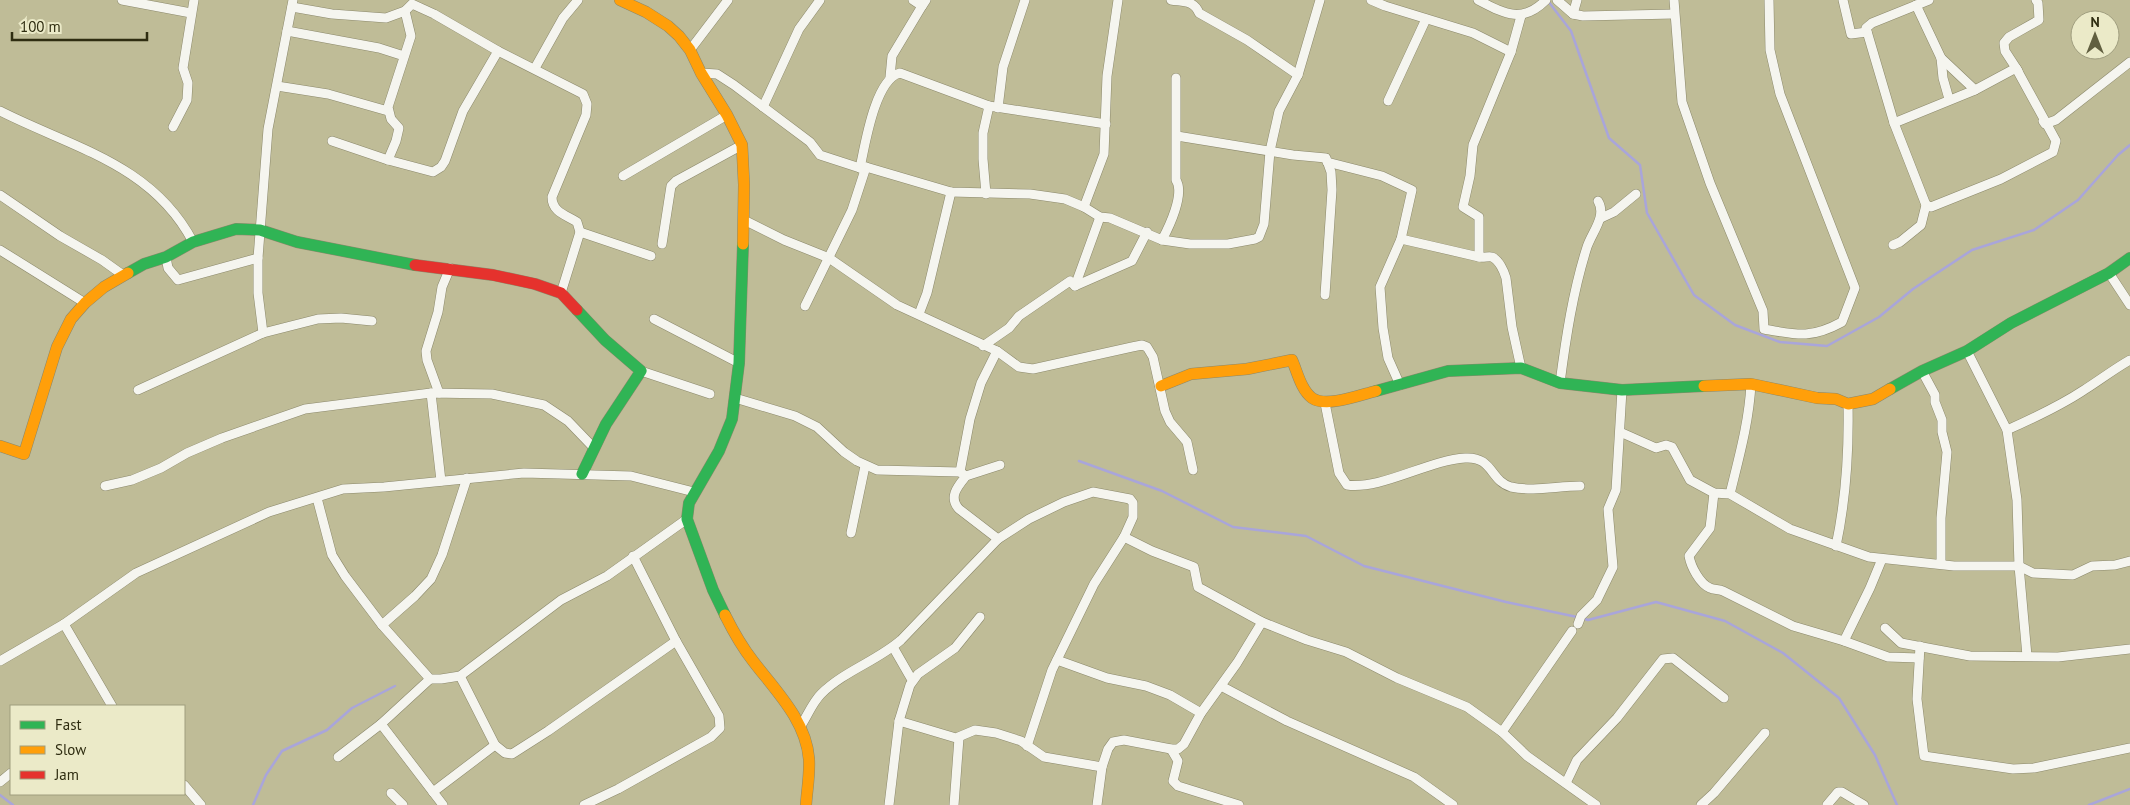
<svg xmlns="http://www.w3.org/2000/svg" width="2130" height="805" viewBox="0 0 2130 805" font-family="'PT Sans',sans-serif">
<style>
.lines{fill:none;stroke-linecap:round;stroke-linejoin:round}
.stream{stroke:#a9a5da;stroke-width:2.5}
.street-casing{stroke:#8b886b;stroke-width:10}
.fast-casing{stroke:#8b886b;stroke-width:12}
.slow-casing{stroke:#8b886b;stroke-width:12}
.jam-casing{stroke:#8b886b;stroke-width:12}
.street{stroke:#f5f5ef;stroke-width:9}
.fast{stroke:#30b455;stroke-width:11}
.slow{stroke:#ff9f0a;stroke-width:11}
.jam{stroke:#e5322d;stroke-width:11}
</style>
<rect width="100%" height="100%" fill="#bfbc97"/>
<g class="lines">
<!-- stream -->
<g class="stream">
<path d="M1548,1L1571,31L1609,138L1640,165L1647,213L1694,295L1735,325L1780,342L1827,346L1879,317L1913,289L1972,250L2034,230L2078,200L2118,155L2130,145"/>
<path d="M1079,461L1162,491L1233,527L1306,536L1364,566L1506,602L1577,617"/>
<path d="M1582,618L1588,620L1656,602L1725,621L1783,653L1839,698L1875,755L1897,805"/>
<path d="M0,795L13,805"/>
<path d="M253,805L266,775L282,751L327,730L352,708L395,686"/>
<path d="M2089,805L2130,789"/>
</g>
<defs>
<g id="street">
<path d="M122,0L191,13"/>
<path d="M913,0L922,6L926,0"/>
<path d="M1171,0C1183,2 1194,0 1199,13L1247,40L1298,75"/>
<path d="M1371,0L1385,6L1473,33L1511,52"/>
<path d="M1478,0C1505,14 1522,24 1546,0"/>
<path d="M1557,0L1573,14L1583,16L1674,14"/>
<path d="M1674,0L1682,102L1710,183L1763,311L1764,329C1797,335 1811,339 1842,322L1855,288L1780,94L1770,50L1769,0"/>
<path d="M1843,0L1851,34L1867,32"/>
<path d="M1916,5L1941,58L1975,90"/>
<path d="M292,7L332,14L386,18L405,11L412,4L434,14L498,51L583,94L587,104L586,115L552,197C552,212 566,215 577,222L580,232L561,293"/>
<path d="M1573,14L1577,0"/>
<path d="M287,31L379,48L404,56"/>
<path d="M690,50L728,0"/>
<path d="M1941,58L1943,78L1949,99"/>
<path d="M535,68L563,18L578,0"/>
<path d="M2018,71L2005,51L2004,43L2009,37L2039,20L2038,3L2036,0"/>
<path d="M701,73L717,74L734,85L810,142L820,155L860,168L866,167L951,192L1030,194L1065,199L1084,207L1100,217L1110,218L1162,240L1190,244H1228L1255,239L1259,237L1264,224L1270,151L1279,111L1298,75L1320,0"/>
<path d="M890,77L892,56L922,6"/>
<path d="M277,86L328,94L388,111"/>
<path d="M1388,101L1426,19"/>
<path d="M763,107L799,29L820,0"/>
<path d="M998,108L1003,67L1025,0"/>
<path d="M0,111C73,148 152,164 193,242"/>
<path d="M2043,121L2045,124L2056,120L2130,62"/>
<path d="M1894,123L1975,90L2016,68L2056,141L2053,152L2001,179L1931,207L1926,205"/>
<path d="M173,127L187,100L188,83L183,68L194,0"/>
<path d="M1177,136L1293,155L1326,158L1331,172L1332,190L1325,295"/>
<path d="M332,141L388,160L433,172L441,167L445,161L463,111L498,51"/>
<path d="M388,160L396,141L399,128L391,119L388,107L411,36L405,11"/>
<path d="M1327,162L1382,176L1412,190L1401,239L1380,287L1383,328L1388,358L1400,385"/>
<path d="M860,168C865,145 875,79 900,73L989,106L1106,124"/>
<path d="M623,176L727,115"/>
<path d="M986,194L983,159V133L989,106"/>
<path d="M0,195L60,236L102,260L123,275"/>
<path d="M1084,207L1104,154L1107,76L1118,0"/>
<path d="M1601,218L1614,212L1636,194"/>
<path d="M744,220L784,240L829,258L897,305L997,351L1019,367L1033,369L1132,347L1142,345L1147,347L1153,357L1165,411L1170,422L1187,442L1193,470"/>
<path d="M580,232L651,256"/>
<path d="M1401,239L1479,257C1483,258 1489,256 1492,257C1499,260 1504,271 1506,278L1512,327L1521,368"/>
<path d="M1162,240C1169,227 1185,194 1176,180V78"/>
<path d="M662,244L671,186L676,181L742,145"/>
<path d="M1893,245L1900,242L1921,225L1926,205L1894,123L1866,28L1872,23L1929,0"/>
<path d="M0,250L85,303"/>
<path d="M166,257L168,268L178,280L258,258"/>
<path d="M1479,257V217L1463,207L1470,176L1473,145L1511,52L1521,16"/>
<path d="M2109,273L2130,305"/>
<path d="M1075,286L1132,261L1147,232"/>
<path d="M805,306L852,210L866,167"/>
<path d="M919,314L927,293L951,192"/>
<path d="M654,319L739,363"/>
<path d="M263,333L258,293V258L268,129L293,0"/>
<path d="M983,346L1009,328L1019,316L1070,281L1075,286L1100,217"/>
<path d="M997,351L981,383L970,419L960,472L966,476C958,486 948,497 959,509L998,539"/>
<path d="M1967,351L2007,430L2017,500L2019,566L2027,656"/>
<path d="M641,371L710,394"/>
<path d="M1922,371L1935,395V402L1942,420V432L1947,452L1941,518V564"/>
<path d="M1560,383C1566,337 1573,291 1587,247C1592,232 1607,216 1598,201"/>
<path d="M138,390L263,333L318,319L341,318L372,321"/>
<path d="M431,393L441,481"/>
<path d="M439,393L427,360L426,351L438,312L442,287L450,268"/>
<path d="M735,398L795,416L817,427L844,452L857,461L877,470L960,472"/>
<path d="M1325,403L1339,473L1347,485C1381,490 1429,460 1465,458C1493,456 1490,481 1511,487C1534,492 1557,486 1580,486"/>
<path d="M2007,430C2034,418 2060,406 2084,390C2100,380 2114,369 2130,360"/>
<path d="M1620,432L1656,448L1666,445L1672,447L1690,480L1714,493L1730,494L1790,529L1869,557L1954,566H2019L2033,573L2073,575L2092,566L2115,565L2130,561"/>
<path d="M966,476L1000,465"/>
<path d="M105,486L132,480L161,468L187,453L222,438L305,409L431,393L492,394L544,405L568,421L594,448"/>
<path d="M1714,493L1710,528L1689,556C1691,567 1700,584 1710,588C1714,590 1719,589 1723,591L1793,626L1844,641L1888,657L1919,658"/>
<path d="M1730,494C1739,457 1749,422 1751,384"/>
<path d="M317,498L332,555L345,576L382,625L430,679H441L460,676L561,600L607,576L687,519"/>
<path d="M851,533L865,466"/>
<path d="M1124,537L1152,551L1194,567L1198,587L1262,622L1307,640L1346,652L1397,678L1467,707L1502,732L1527,756L1596,805"/>
<path d="M1836,546C1846,499 1849,452 1848,404"/>
<path d="M64,624L112,706"/>
<path d="M1578,624L1581,616L1597,600L1613,567L1608,509L1616,490L1622,390"/>
<path d="M382,625L415,596L431,579L442,555L467,478"/>
<path d="M1885,628L1901,643L1970,656L2058,657L2130,649"/>
<path d="M1844,641L1870,588L1882,559"/>
<path d="M1920,646L1917,699L1924,756L2013,769L2034,768L2130,748"/>
<path d="M893,647L912,680"/>
<path d="M1057,660L1107,678L1146,686L1170,695L1201,713"/>
<path d="M0,661L64,624L136,573L269,512L343,489L384,487L524,473L631,476L694,492"/>
<path d="M460,676L495,745L505,753L512,754L548,731L676,641"/>
<path d="M1221,686L1287,721L1414,777L1453,805"/>
<path d="M899,721L956,738L975,730L996,733L1021,741L1044,757L1102,767"/>
<path d="M381,724L443,805"/>
<path d="M800,727C807,717 812,703 821,694C844,671 877,661 901,640L998,539L1029,519L1064,502L1093,492L1130,499L1133,503V517L1124,537L1094,584L1052,670L1027,746"/>
<path d="M1502,732L1572,631"/>
<path d="M1171,749L1178,761L1173,781L1178,786L1239,805"/>
<path d="M338,757L381,724L430,679"/>
<path d="M0,782L11,773"/>
<path d="M1566,783L1577,760L1617,718L1663,659L1673,658L1724,698"/>
<path d="M184,785L201,805"/>
<path d="M433,792L495,745"/>
<path d="M391,793L403,805"/>
<path d="M584,805L618,789L711,737L720,728L719,716L676,641L633,556"/>
<path d="M889,805L899,721L910,685L918,674L955,648L980,617"/>
<path d="M954,805L959,738"/>
<path d="M1097,805L1102,767L1108,749L1113,742L1124,740L1171,749H1178L1184,744L1201,713L1237,663L1262,622"/>
<path d="M1701,805L1714,793L1765,733"/>
<path d="M1827,805L1838,792H1842L1864,805"/>
</g>
<g id="fast">
<path d="M128,273L144,264L166,257L193,242L236,229L260,230L297,242L415,265"/>
<path d="M577,310L605,340L641,371L606,424L582,474"/>
<path d="M1890,389L1922,371L1967,351L2011,323L2109,273L2130,258"/>
<path d="M1376,391L1448,371L1521,368L1560,383L1622,390L1704,386"/>
<path d="M725,615L713,590L687,519L689,503L719,451L732,419L739,363L743,244"/>
</g>
<g id="slow">
<path d="M620,0L646,12L668,26L679,36L690,50L701,73L727,115L742,145L744,185L743,244"/>
<path d="M1161,386L1191,374L1247,369L1292,360C1297,371 1301,390 1312,398C1326,408 1360,395 1376,391"/>
<path d="M1704,386L1751,384L1817,398L1836,399L1848,404L1873,399L1890,389"/>
<path d="M0,446L24,454L57,347L71,319L85,303L104,287L128,273"/>
<path d="M725,615C733,631 742,647 753,661C775,690 806,720 809,759C810,774 807,790 806,805"/>
</g>
<path id="jam" d="M415,265L493,275L535,284L561,293L577,310"/>
</defs>
<!-- street casing -->
<use href="#street" class="street-casing"/>
<!-- fast casing -->
<use href="#fast" class="fast-casing"/>
<!-- slow casing -->
<use href="#slow" class="slow-casing"/>
<!-- jam casing -->
<use href="#jam" class="jam-casing"/>
<!-- street -->
<use href="#street" class="street"/>
<!-- fast -->
<use href="#fast" class="fast"/>
<!-- slow -->
<use href="#slow" class="slow"/>
<!-- jam -->
<use href="#jam" class="jam"/>
</g>
<!-- legend -->
<rect x="10" y="705" width="175" height="90" fill="#ebeac8" stroke="#a09e7f"/>
<rect x="20" y="721" width="25" height="8" fill="#30b455" stroke="#a09e7f"/>
<text x="55" y="730" font-size="15" fill="#2f2d11">Fast</text>
<rect x="20" y="746" width="25" height="8" fill="#ff9f0a" stroke="#a09e7f"/>
<text x="55" y="755" font-size="15" fill="#2f2d11">Slow</text>
<rect x="20" y="771" width="25" height="8" fill="#e5322d" stroke="#a09e7f"/>
<text x="55" y="780" font-size="15" fill="#2f2d11">Jam</text>
<!-- north arrow -->
<g transform="translate(2095 35)"><circle r="24" fill="#ebeac8" stroke="#a09e7f"/>
<path d="M0-4L9 19L0 12L-9 19Z" fill="#615f40"/>
<text y="-8" font-size="14" font-weight="bold" text-anchor="middle" fill="#2f2d11">N</text>
</g>
<!-- scale -->
<path d="M12 32v8h135v-8" fill="none" stroke="#2f2d11" stroke-width="2.5"/>
<text x="20" y="32" font-size="15" fill="#2f2d11" stroke="#ebeac8" stroke-width="4" paint-order="stroke">100 m</text>
</svg>
